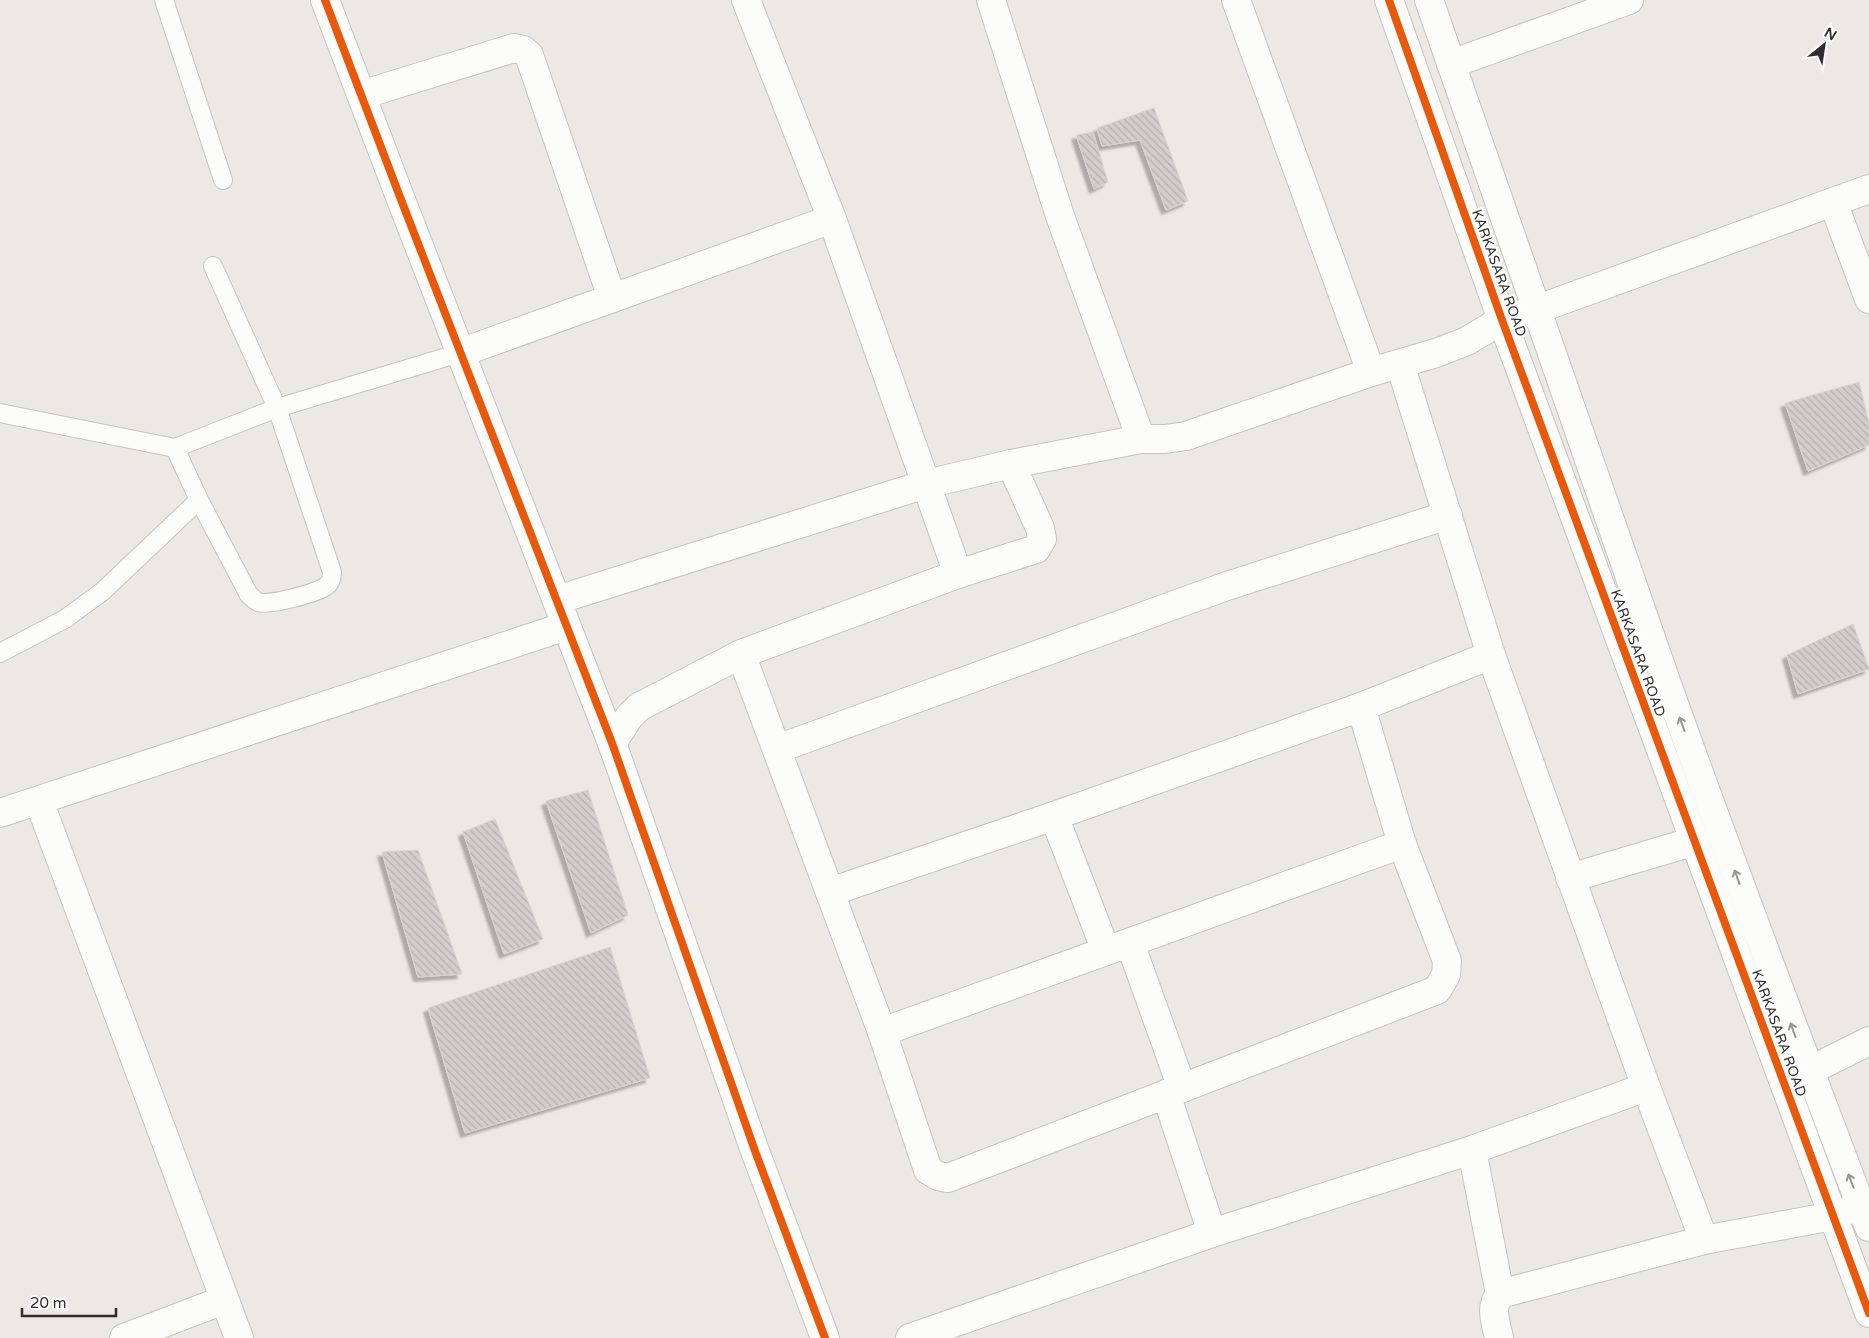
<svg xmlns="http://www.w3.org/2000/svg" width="1869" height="1338" viewBox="0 0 1869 1338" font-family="'Varela Round',sans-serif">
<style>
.building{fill:url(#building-back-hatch);stroke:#d7d4d0;filter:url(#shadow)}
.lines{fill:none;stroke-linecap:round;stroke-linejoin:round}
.service-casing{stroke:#c5c4c5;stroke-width:20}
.minor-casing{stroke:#c5c4c5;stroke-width:30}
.service{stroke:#fcfcfb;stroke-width:18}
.minor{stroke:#fcfcfb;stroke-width:28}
.cycleway-casing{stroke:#fff;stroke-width:11}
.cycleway{stroke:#e8590c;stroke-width:8}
.oneway{stroke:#959594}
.labels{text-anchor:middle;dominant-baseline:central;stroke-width:4.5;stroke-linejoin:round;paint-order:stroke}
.street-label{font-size:14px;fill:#2e2e2e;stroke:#fff}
</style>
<defs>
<pattern id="building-back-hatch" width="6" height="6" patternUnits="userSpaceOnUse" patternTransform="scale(1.25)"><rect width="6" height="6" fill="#d1cecb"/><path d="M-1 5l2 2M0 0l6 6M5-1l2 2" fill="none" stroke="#b4b1af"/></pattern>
<filter id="shadow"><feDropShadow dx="-4.5" dy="4.5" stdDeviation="1" flood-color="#0004"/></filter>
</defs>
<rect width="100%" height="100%" fill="#ece8e4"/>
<!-- building -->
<g class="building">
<path d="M1154,108L1188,201L1166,210L1140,140L1102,146L1097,128Z"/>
<path d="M1093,132L1108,182L1094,189L1076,135Z"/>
<path d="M1859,382L1869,423V445L1808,471L1785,403Z"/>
<path d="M1853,624L1869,669L1798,694L1787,655Z"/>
<path d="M588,790L628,915L591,933L546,801Z"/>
<path d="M495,819L543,939L504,954L463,832Z"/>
<path d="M418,850L462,974L418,977L382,852Z"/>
<path d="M610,947L650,1078L465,1133L428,1008Z"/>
</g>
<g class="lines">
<defs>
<g id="service">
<path d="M164,0L223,180"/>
<path d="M0,413L175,448L277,408L460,353"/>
<path d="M175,448L199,500L249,595C252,597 255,601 258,602C269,606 317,593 326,586C331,583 332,578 332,572L277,408L213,266"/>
<path d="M0,653L65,619L103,591L199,500"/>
</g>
<g id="minor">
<path d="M325,0L400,197L612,743L755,1151L825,1338"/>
<path d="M746,0L832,219L958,574"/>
<path d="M991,0L1060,216L1141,439"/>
<path d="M1236,0L1371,372"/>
<path d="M1389,0L1502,320L1869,1313"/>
<path d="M1429,0C1507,227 1585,454 1666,681C1731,864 1800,1045 1869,1227"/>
<path d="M1451,64L1629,0"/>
<path d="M361,95L514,48L523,50L529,55L612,298"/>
<path d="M1833,202L1869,299"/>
<path d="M460,353L832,219"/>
<path d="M1400,364L1491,655L1646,1087L1704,1240"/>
<path d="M557,600L926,484L1011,464L1141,439H1165L1186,436L1371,372L1436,353L1467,341L1502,320L1535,310L1869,189"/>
<path d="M741,654L882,1032L928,1170L938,1176L948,1178L1437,990L1446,975L1447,961L1402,844L1361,707"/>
<path d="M612,743L629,717L639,707L741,654L958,574L1036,549L1042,539L1040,528L1011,464"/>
<path d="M777,749L1224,587L1448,515"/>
<path d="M39,801L239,1338"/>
<path d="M0,813L566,626"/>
<path d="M1054,816L1106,951"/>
<path d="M1570,878L1695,841"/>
<path d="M830,892L1054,816L1361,707L1491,655"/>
<path d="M1130,943L1182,1088"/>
<path d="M882,1032L1402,844"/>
<path d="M1791,1077L1809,1071L1869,1041"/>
<path d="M1166,1094L1212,1233"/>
<path d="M1472,1150L1500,1294"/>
<path d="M124,1338L224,1300"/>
<path d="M910,1338L1212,1233L1472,1150L1646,1087"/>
<path d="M1499,1338C1496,1322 1489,1308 1500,1294L1704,1240L1833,1216L1849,1210"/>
</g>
</defs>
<!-- service casing -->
<use href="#service" class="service-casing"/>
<!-- minor casing -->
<use href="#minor" class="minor-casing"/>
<!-- service -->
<use href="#service" class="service"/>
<!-- minor -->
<use href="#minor" class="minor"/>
<defs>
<g id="cycleway">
<path d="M325,0L400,197L612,743L755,1151L825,1338"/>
<path d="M1389,0L1502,320L1869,1313"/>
</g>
</defs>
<!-- cycleway casing -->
<use href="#cycleway" class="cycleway-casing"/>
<!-- cycleway -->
<use href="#cycleway" class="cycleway"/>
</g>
<!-- one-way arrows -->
<defs><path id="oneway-shaft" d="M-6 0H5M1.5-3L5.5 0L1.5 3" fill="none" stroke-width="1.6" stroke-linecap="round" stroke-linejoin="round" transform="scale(1.25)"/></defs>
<g class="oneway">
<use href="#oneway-shaft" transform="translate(1682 724) rotate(-110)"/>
<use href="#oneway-shaft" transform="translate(1737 877) rotate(-110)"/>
<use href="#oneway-shaft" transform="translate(1793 1030) rotate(-110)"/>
<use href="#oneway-shaft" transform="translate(1851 1181) rotate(-111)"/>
</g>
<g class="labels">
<!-- street labels -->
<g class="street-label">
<text transform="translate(1499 273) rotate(70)">KARKASARA ROAD</text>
<text transform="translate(1638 653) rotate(70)">KARKASARA ROAD</text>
<text transform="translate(1779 1033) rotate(70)">KARKASARA ROAD</text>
</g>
</g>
<!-- north arrow -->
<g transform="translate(1824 45) rotate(30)" stroke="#ffffff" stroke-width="4" paint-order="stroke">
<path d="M0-4L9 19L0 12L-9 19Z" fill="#2e2e2e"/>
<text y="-8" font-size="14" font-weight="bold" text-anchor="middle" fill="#2e2e2e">N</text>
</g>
<!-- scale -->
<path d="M22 1308v8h94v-8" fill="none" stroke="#2e2e2e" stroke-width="2.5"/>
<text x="30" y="1308" font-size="15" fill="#2e2e2e" stroke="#ffffff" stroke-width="4" paint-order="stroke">20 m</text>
</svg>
